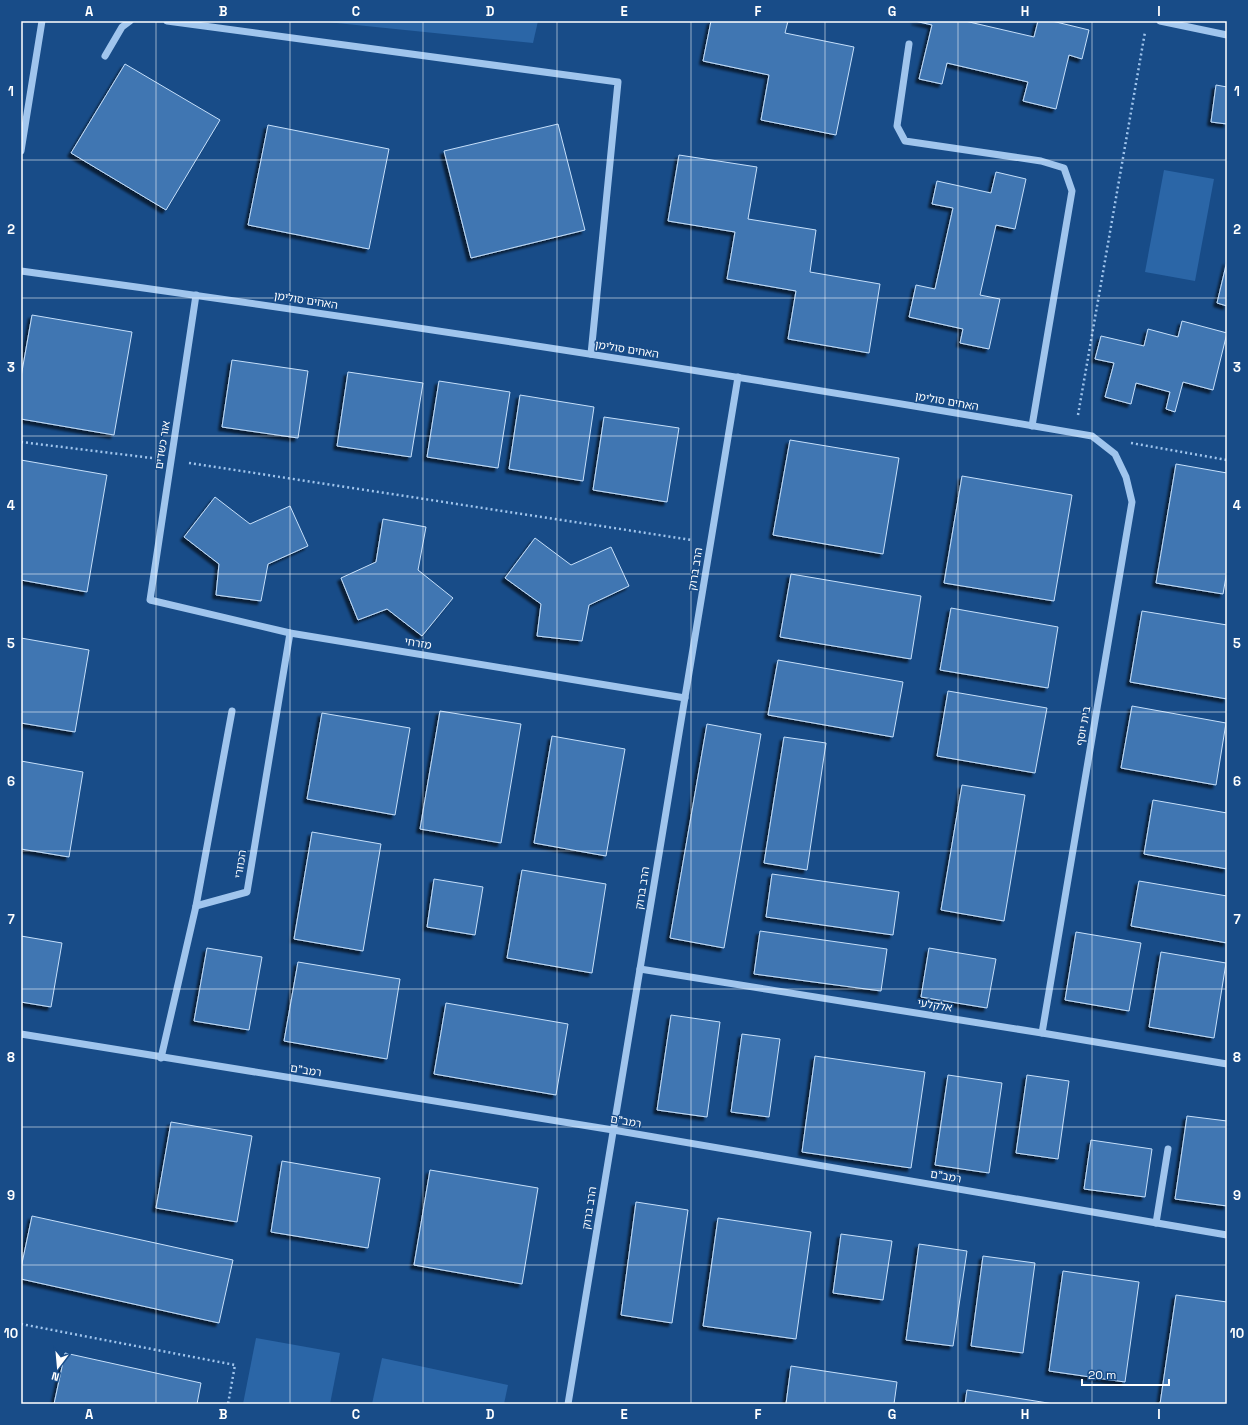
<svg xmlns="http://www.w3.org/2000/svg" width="1248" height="1425" viewBox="0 0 1248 1425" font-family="'Space Grotesk','Noto Sans Hebrew',sans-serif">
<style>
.green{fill:#2b66a7}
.building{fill:#4076b2;stroke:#c5dffa;filter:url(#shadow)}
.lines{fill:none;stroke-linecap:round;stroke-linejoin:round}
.path{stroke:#a0c5ed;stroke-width:2.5;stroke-dasharray:2 3;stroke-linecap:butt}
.minor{stroke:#a0c5ed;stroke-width:7}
.grid{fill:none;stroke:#fff;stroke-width:1;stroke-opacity:0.55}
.labels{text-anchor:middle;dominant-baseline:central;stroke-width:3;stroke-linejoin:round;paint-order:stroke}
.street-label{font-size:11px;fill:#fff;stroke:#184c88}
.neatline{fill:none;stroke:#fff;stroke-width:1.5}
.grid-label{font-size:13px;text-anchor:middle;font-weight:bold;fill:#fff}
</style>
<defs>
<filter id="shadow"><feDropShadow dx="-3.5" dy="3.5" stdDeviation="1" flood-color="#0009"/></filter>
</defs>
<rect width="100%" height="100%" fill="#184c88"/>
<!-- green -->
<g class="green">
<path d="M317,21H538L533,43Z"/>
<path d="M1164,170L1214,179L1195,281L1145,272Z"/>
<path d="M256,1338L340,1353L330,1404H243Z"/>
<path d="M382,1358L508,1385L504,1404H372Z"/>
</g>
<!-- building -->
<g class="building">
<path d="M711,21H788L785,33L854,47L836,135L761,120L769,75L703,61Z"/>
<path d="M915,21H965L1034,37L1038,21H1052L1089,30L1082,59L1069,55L1056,109L1023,101L1028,82L947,63L942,84L919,79L932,25Z"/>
<path d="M125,64L220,120L166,210L71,153Z"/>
<path d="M1216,85L1227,87V124L1211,122Z"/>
<path d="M558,124L585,230L471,258L444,151Z"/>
<path d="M268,125L389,149L369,249L248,225Z"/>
<path d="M679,155L757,167L748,219L816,230L810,272L880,284L869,353L788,339L796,291L727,279L735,232L668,221Z"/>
<path d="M996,172L1026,179L1015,229L996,225L980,295L1000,299L989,349L960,343L963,329L909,317L916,285L935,289L953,208L932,204L937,181L991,193Z"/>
<path d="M1227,261V306L1217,303Z"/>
<path d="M32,315L132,332L114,435L21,419V377Z"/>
<path d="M1182,321L1227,333L1213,390L1183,382L1175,412L1166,409L1170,392L1136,383L1131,404L1105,397L1114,363L1095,359L1101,336L1144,346L1148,329L1178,337Z"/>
<path d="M232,360L308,371L298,438L222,427Z"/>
<path d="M348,372L423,383L411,457L337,446Z"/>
<path d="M439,381L510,392L498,468L427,457Z"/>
<path d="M520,395L594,407L583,481L509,469Z"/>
<path d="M604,417L679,428L667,502L593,490Z"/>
<path d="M790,440L899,458L883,554L773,535Z"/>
<path d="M21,460L107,475L87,592L21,580Z"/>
<path d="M1176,464L1227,473V571L1223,594L1156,583Z"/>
<path d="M962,476L1072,495L1054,601L944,583Z"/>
<path d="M215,497L250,524L290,506L308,546L268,564L261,601L216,595L219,564L184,537Z"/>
<path d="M383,519L426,527L418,570L453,598L422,636L387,609L358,620L341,578L376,562Z"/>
<path d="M535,538L571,565L611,547L629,586L589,605L582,641L537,636L541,604L505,578Z"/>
<path d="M791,574L921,596L911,659L780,637Z"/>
<path d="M951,608L1058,627L1048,688L940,670Z"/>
<path d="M1142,611L1227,625V699L1130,682Z"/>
<path d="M21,638L89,650L75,732L21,723Z"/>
<path d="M778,660L903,682L893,737L768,715Z"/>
<path d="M948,691L1047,708L1035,773L937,756Z"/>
<path d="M1132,706L1226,723L1216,785L1121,768Z"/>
<path d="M440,711L521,724L501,843L420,829Z"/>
<path d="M322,713L410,728L395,815L307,799Z"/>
<path d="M707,724L761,734L724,948L670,938Z"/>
<path d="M552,736L625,749L606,856L534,843Z"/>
<path d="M784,737L826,743L807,870L764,863Z"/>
<path d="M21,761L83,772L69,857L21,849Z"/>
<path d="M962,785L1025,795L1004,921L941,910Z"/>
<path d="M1153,800L1227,813V869L1144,854Z"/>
<path d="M312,832L381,844L363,951L294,939Z"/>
<path d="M522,870L606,884L592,973L507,958Z"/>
<path d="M772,874L899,892L893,935L766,917Z"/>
<path d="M434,879L483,887L475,935L427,927Z"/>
<path d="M1139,881L1227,896V943L1131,926Z"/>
<path d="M760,931L887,949L881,991L754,974Z"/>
<path d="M1076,932L1141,943L1129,1011L1065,1000Z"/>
<path d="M21,936L62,943L51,1007L21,1002Z"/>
<path d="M207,948L262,957L249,1030L194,1021Z"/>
<path d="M929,948L996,959L987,1008L921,997Z"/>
<path d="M1161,952L1226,963L1214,1038L1149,1027Z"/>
<path d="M298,962L400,979L387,1059L284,1041Z"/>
<path d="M446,1003L568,1024L556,1095L434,1074Z"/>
<path d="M671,1015L720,1022L707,1117L657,1110Z"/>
<path d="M742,1034L780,1039L769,1117L731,1112Z"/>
<path d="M815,1056L925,1072L911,1168L802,1152Z"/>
<path d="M948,1075L1002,1083L989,1173L935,1165Z"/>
<path d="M1027,1075L1069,1081L1058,1159L1016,1153Z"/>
<path d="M1187,1116L1227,1121V1206L1175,1199Z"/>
<path d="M171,1122L252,1136L237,1222L156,1208Z"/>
<path d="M1091,1140L1152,1149L1145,1197L1084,1189Z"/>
<path d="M282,1161L380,1178L368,1248L271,1232Z"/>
<path d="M430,1170L538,1188L522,1284L414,1265Z"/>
<path d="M636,1202L688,1210L672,1323L621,1315Z"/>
<path d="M32,1216L233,1260L219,1323L21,1279V1268Z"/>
<path d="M718,1218L811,1232L796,1339L703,1326Z"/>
<path d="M841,1234L892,1241L883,1300L833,1293Z"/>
<path d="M919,1244L967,1251L953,1346L906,1340Z"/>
<path d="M983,1256L1035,1263L1023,1353L971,1346Z"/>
<path d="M1063,1271L1139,1282L1125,1382L1049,1371Z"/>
<path d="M1176,1295L1227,1302V1404H1160Z"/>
<path d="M65,1353L201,1383L197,1404H54Z"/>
<path d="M791,1366L897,1382L894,1404H786Z"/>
<path d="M967,1390L1054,1404H965Z"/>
</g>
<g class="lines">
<!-- path -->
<g class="path">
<path d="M1078,415L1145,32"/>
<path d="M21,442L152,458"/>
<path d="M1131,443L1227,460"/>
<path d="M189,463L692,540"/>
<path d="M21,1324L235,1365L228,1404"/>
</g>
<!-- minor -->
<g class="minor">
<path d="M167,21L618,82L591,354"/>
<path d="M1160,21L1227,35"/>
<path d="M909,44L897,126L905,141L1041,161L1064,168L1072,191L1032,426"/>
<path d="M105,56L122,27L130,21"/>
<path d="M21,151L42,21"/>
<path d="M21,271C379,320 736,375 1092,436L1115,454L1126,477L1132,502L1042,1033"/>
<path d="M196,295L150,600L290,633L685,698"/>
<path d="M196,906L232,711"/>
<path d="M640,969L1042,1033L1227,1064"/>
<path d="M21,1034L613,1130L1227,1235"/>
<path d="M161,1058L196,906L247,892L290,633"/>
<path d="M1156,1223L1168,1149"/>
<path d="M568,1404L738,377"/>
</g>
</g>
<!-- grid -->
<path class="grid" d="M156,21V1404M290,21V1404M423,21V1404M557,21V1404M691,21V1404M825,21V1404M958,21V1404M1092,21V1404M21,160H1227M21,298H1227M21,436H1227M21,574H1227M21,712H1227M21,851H1227M21,989H1227M21,1127H1227M21,1265H1227"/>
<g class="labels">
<!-- street labels -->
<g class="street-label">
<text transform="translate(306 300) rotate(9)">האחים סולימן</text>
<text transform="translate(627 349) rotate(9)">האחים סולימן</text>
<text transform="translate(947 401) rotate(10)">האחים סולימן</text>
<text transform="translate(162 445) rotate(-81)">אור כשדים</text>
<text transform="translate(695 569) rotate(-81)">הרב ברוק</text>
<text transform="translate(418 643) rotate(9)">מזרחי</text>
<text transform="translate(1083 726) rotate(-80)">בית יוסף</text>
<text transform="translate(240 864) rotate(-81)">הכוזרי</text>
<text transform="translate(642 888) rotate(-81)">הרב ברוק</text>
<text transform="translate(935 1005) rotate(9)">אלקלעי</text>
<text transform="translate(306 1070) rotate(9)">רמב"ם</text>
<text transform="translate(626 1121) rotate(10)">רמב"ם</text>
<text transform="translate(946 1176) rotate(10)">רמב"ם</text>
<text transform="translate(589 1208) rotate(-81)">הרב ברוק</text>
</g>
</g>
<!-- border -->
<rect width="1248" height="1425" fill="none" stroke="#184c88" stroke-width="44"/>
<!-- north arrow -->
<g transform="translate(58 1367) rotate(196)" stroke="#184c88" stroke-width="3" paint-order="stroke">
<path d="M0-3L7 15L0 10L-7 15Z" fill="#ffffff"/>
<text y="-6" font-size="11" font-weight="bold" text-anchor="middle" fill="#ffffff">N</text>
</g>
<!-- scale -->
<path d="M1082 1379v6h87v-6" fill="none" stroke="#ffffff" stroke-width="2"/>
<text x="1088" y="1379" font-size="12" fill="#ffffff" stroke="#184c88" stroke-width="3" paint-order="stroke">20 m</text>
<rect x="22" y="22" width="1204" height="1381" class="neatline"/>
<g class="grid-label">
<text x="89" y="16">A</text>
<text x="223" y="16">B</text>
<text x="356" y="16">C</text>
<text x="490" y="16">D</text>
<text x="624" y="16">E</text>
<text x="758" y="16">F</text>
<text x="892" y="16">G</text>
<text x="1025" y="16">H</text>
<text x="1159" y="16">I</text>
<text x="11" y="96">1</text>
<text x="1237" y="96">1</text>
<text x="11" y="234">2</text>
<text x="1237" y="234">2</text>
<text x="11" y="372">3</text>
<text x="1237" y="372">3</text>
<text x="11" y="510">4</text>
<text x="1237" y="510">4</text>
<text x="11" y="648">5</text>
<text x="1237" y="648">5</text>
<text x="11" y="786">6</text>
<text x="1237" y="786">6</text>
<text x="11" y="924">7</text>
<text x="1237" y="924">7</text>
<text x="11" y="1062">8</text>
<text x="1237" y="1062">8</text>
<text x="11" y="1200">9</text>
<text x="1237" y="1200">9</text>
<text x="11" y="1338">10</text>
<text x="1237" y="1338">10</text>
<text x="89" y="1419">A</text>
<text x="223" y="1419">B</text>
<text x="356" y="1419">C</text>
<text x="490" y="1419">D</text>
<text x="624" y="1419">E</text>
<text x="758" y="1419">F</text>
<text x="892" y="1419">G</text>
<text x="1025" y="1419">H</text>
<text x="1159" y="1419">I</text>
</g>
</svg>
